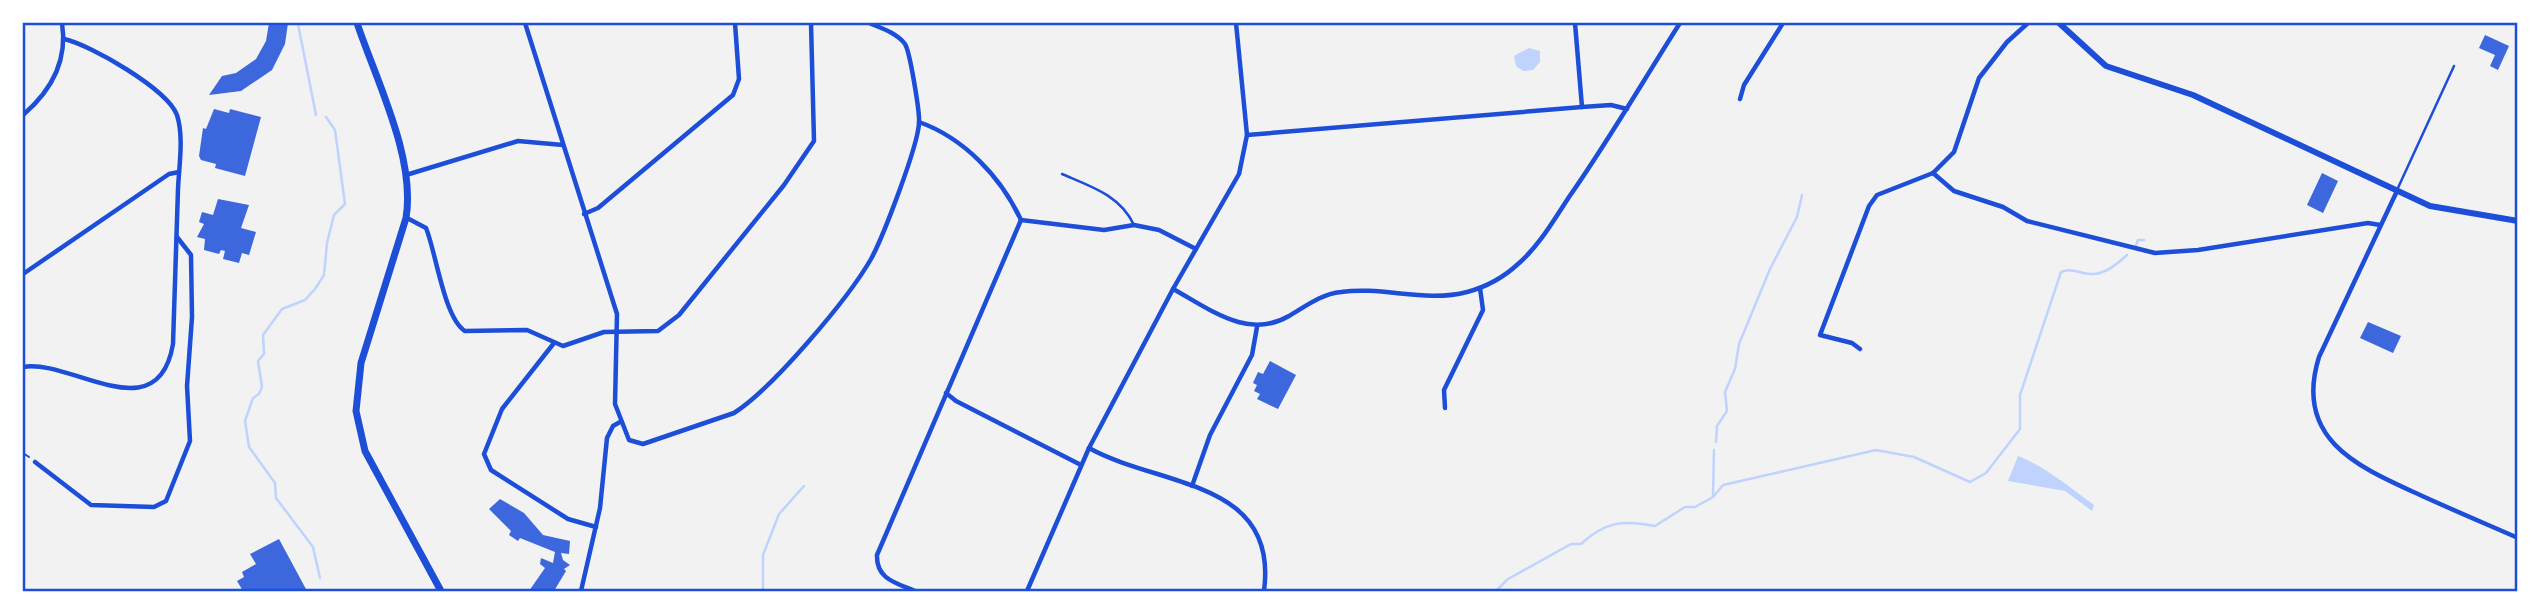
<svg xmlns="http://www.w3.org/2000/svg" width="2541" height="614" viewBox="0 0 2541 614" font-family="Spectral,serif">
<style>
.water{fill:#bfd3fe}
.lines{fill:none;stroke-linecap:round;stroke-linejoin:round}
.stream{stroke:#bfd3fe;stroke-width:2.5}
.building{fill:#3d67dc}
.path{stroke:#1d4ed8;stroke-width:2}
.service{stroke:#1d4ed8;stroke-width:2.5}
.minor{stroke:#1d4ed8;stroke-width:4.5}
.tertiary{stroke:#1d4ed8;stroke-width:6}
.secondary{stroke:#1d4ed8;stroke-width:7}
.neatline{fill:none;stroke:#1d4ed8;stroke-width:2.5}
</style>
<rect width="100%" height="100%" fill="#f2f2f2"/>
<!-- water -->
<g class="water">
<path d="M1529,48L1540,51V62L1533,70L1523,71L1516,66L1514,56Z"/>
<path d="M2018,456C2048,468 2069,487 2094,505L2092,511L2065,491L2008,481Z"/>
</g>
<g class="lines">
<!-- stream -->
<g class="stream">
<path d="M304,23L298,24L316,115"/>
<path d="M2136,245L2138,240H2144"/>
<path d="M1716,442L1717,426L1727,411L1725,392L1735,369L1739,344L1770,269L1797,217L1802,195"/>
<path d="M1713,495L1714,450"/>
<path d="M320,578L313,547L276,498L275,483L249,447L245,421L253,398L259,394L262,387L258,361L264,354L263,335L282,309L305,300L315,289L324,275L327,243L334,215L345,204L335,130L326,117"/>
<path d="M763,591V555L779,514L804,486"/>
<path d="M1496,591L1508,579L1571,544H1581C1606,521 1623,520 1655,526L1685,507H1695L1713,497L1723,485L1876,450L1914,457L1970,482L1986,473L2020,429V395L2061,272C2073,267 2082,275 2094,274C2107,273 2118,263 2127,255"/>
</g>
</g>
<!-- building -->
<g class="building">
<path d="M269,23H288L285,44L272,70L241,91L209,95L222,76L236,73L256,59L266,41Z"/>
<path d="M2485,35L2509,46L2498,70L2490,66L2495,55L2479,48Z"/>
<path d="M214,109L229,113L230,109L261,117L245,176L215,168L216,164L201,160L199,156L203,128L206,129Z"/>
<path d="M2322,173L2338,181L2323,213L2307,205Z"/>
<path d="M218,199L249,205L241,228L256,232L249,255L242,253L239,263L223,259L225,251L221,250L219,254L204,250L205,239L197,237L204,224L199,222L202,212L213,215Z"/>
<path d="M2368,322L2401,336L2393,353L2360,338Z"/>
<path d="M1270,361L1296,375L1278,409L1257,399L1260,394L1254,391L1257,385L1253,383L1258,372L1263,374Z"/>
<path d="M500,499L524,513L543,535L570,541L569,554L561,553L563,560L570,565L564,569L566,571L554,591H529L545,568L540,564L541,558L553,563L555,552L520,538L518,541L509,535L511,531L489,509Z"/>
<path d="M279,539L307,591H243L237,581L244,577L242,572L256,564L250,554Z"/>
</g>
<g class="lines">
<!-- path -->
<path class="path" d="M23,453L29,457"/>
<!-- service -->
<g class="service">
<path d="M1062,174C1090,186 1120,195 1134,225"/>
<path d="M2397,190L2454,66"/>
</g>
<!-- minor -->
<g class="minor">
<path d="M525,23L617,314L615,404L629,440L643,444L734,413C772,389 848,299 871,259C883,237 918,146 919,123C920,113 910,52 905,44C897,33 881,28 869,23"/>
<path d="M1575,23L1582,107"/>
<path d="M1740,99L1744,85L1783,23"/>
<path d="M23,115C51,91 68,61 62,23"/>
<path d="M919,122C964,138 1001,177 1021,220"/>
<path d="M1247,135L1582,107L1611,105L1627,109"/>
<path d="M1933,173L1954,191L2003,207L2027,221L2155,253L2198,250L2368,223L2380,225"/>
<path d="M406,175L518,141L563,145"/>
<path d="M2397,191L2319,357C2293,440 2359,467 2420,495C2453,510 2486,524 2518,538"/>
<path d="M584,214L598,208L733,95L739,79L735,23"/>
<path d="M407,218L426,228C436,252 444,318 465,331L527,330L563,346L604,332L658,331L679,315L784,185L814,141L811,23"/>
<path d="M1021,220L1104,230L1134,225L1159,230L1196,249"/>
<path d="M23,274L169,174L179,172"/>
<path d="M1173,289C1210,309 1247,340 1289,316C1306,306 1321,294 1341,292C1383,286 1425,303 1467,292C1486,287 1504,277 1518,264C1539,246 1554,220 1569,197C1609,140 1643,81 1680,23"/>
<path d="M554,343L502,409L484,454L491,470L568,519L596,527"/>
<path d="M1860,349L1852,343L1820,335L1869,206L1877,195L1933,173L1954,152L1979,78L2007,42L2028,23"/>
<path d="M23,367C70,358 158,433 173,344C175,292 176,241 178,189C179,166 184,137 177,115C167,89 91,45 64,39"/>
<path d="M946,393L956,401L1081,465"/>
<path d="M1445,408L1444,390L1483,310L1480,288"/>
<path d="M1089,448C1159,487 1279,479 1264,591"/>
<path d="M35,462L91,505L154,507L166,501L190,441L187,386L192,317L191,255L177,237"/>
<path d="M1192,486L1210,435L1252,355L1257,327"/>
<path d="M581,591L600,508L607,438L613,426L620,422"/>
<path d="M915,591C896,583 876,579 877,555L1021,220"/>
<path d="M1027,591L1089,448L1173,289L1239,174L1247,135L1236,23"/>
</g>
<!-- tertiary -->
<path class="tertiary" d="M2059,23L2106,66L2193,95L2430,206L2518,221"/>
<!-- secondary -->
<path class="secondary" d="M357,23C376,80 416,158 406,218L361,363L356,411L365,451L441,591"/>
</g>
<!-- border -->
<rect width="2541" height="614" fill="none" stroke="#ffffff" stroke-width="49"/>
<rect x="24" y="24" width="2492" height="566" class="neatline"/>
</svg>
